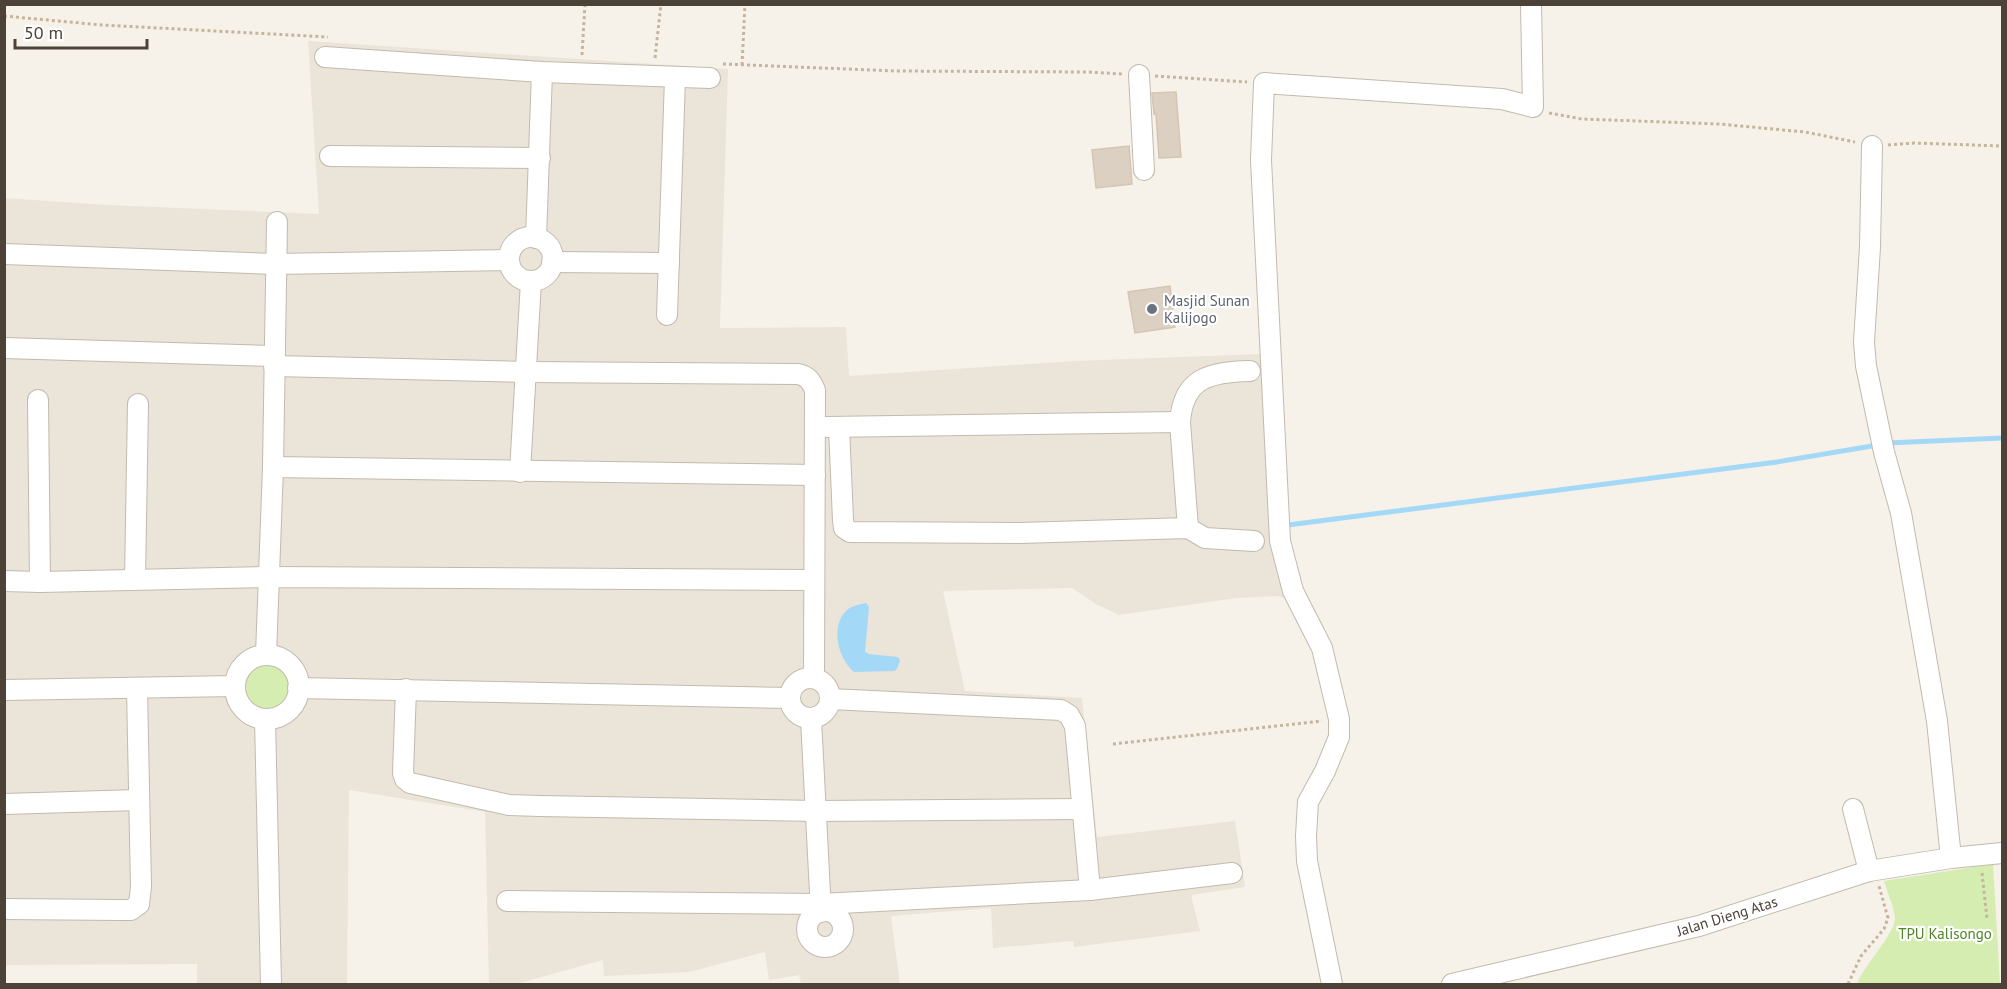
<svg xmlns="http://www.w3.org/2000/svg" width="2007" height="989" viewBox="0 0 2007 989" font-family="'PT Sans',sans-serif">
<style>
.residential{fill:#ebe4d8}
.green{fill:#d5edb0}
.water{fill:#a3d9f7}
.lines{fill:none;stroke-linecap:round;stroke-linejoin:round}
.stream{stroke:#a3d9f7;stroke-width:5}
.building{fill:#dcd0c2;stroke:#d5c5b1;stroke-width:1.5}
.minor-casing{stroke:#c3baac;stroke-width:22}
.path{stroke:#c6b59c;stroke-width:3;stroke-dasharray:3 3;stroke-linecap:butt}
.minor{stroke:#fff;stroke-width:20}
.worship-dot{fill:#6b7280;stroke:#fff;stroke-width:2}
.labels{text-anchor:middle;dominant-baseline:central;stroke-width:4.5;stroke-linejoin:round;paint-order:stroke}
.worship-label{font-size:15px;fill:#5b616d;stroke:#fff;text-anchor:start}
.street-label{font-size:15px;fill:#4c4237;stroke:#fff}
.park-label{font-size:15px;fill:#4e8424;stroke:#fff}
</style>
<rect width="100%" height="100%" fill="#f6f2ea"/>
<!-- residential -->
<path class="residential" d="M308,41L728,69L720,328L846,327L849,376L1075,361L1261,354L1289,599L1277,596L1236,598L1119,615L1096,604L1072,588L943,591L965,691L1082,698L1097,837L1235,821L1245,887L1191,895L1200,931L1074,947L1073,941L993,948L991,908L891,916L900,984H801L799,975L769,980L765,952L689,972L604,976L603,960L516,984H489L485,812L349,790L347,984H197V964L5,965L4,198L107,205L319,214Z"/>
<!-- green -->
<g class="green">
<circle cx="267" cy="687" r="22"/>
<path d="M1993,864L2000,984H1857C1864,965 1895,934 1895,918C1894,906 1887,892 1884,881Z"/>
</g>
<!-- water -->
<path class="water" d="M866,603L869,607L865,652L869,654L898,657L900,660L897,669L894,671L854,672C838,658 829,625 848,609C852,606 861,604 866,603Z"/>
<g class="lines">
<!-- stream -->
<g class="stream">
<path d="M1887,443L2002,438"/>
<path d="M1288,525L1777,462L1878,445"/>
</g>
</g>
<!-- building -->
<g class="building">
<path d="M1176,92L1181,157L1159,158L1156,114H1154L1152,93Z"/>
<path d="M1129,146L1132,184L1096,188L1092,150Z"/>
<path d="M1170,286L1175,327L1135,333L1128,292Z"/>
</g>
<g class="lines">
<defs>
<g id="minor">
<path d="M325,57L542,72L710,78"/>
<path d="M1139,75L1144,170"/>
<path d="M1872,146L1870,247L1864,342L1866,366L1884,452L1901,513L1937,721L1951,858"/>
<path d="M330,156L540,158"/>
<circle cx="531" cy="259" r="22"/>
<path d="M536,238L542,72"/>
<path d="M4,254L275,264L509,260"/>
<path d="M552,262L669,263"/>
<path d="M667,315L675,78"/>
<path d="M4,348L274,356"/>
<path d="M274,366L526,372L798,374C808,376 811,381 815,390L814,678"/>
<path d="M38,400L40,582L268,577L814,580"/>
<path d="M827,427L1180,422"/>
<path d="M839,427L843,520L844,528L850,532L1020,533L1188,528L1205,538L1254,541"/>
<path d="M273,467L277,222"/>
<path d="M520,472L531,281"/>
<path d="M1188,528L1180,422C1183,377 1211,372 1250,371"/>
<path d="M135,579L138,404"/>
<path d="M4,581L40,582"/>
<path d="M266,655L273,467L815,475"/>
<circle cx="267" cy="687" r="32"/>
<circle cx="810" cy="698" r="20"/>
<path d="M298,688L789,698"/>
<path d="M406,689L403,773L405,779L410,783L509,805L540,806L817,811L1082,809"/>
<path d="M4,690L235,686"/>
<path d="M830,699L1061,710L1069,715L1075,726L1090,890"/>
<path d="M265,719L271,984"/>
<path d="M811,719L821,912"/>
<path d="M4,804L138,800"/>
<path d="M1853,809L1869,871"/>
<path d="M507,901L821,904L1090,890L1232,873"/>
<path d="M4,909L121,910H131L139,904L141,887L137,689"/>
<circle cx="825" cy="929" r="18"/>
<path d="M1332,984L1307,861L1306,836L1308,802L1325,771L1339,737V719L1322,648L1293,591L1280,541L1261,160L1264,83L1502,99L1533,107L1531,4"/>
<path d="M1452,984L1699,926L1869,871L1951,858L2002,853"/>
</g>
</defs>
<!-- minor casing -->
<use href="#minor" class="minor-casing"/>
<!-- path -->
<g class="path">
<path d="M4,16L102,25L328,37"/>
<path d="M582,55L585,4"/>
<path d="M655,58L661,4"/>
<path d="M723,64L896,71L1088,72L1122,74"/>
<path d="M742,65L745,4"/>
<path d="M1155,76L1247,82"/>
<path d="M1549,113L1582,119L1719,124L1805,132L1855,142"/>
<path d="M1888,145L1914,143L2002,146"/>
<path d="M1113,744L1322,721"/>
<path d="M1982,873L1987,919"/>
<path d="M1848,984L1861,956L1884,929L1888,918L1879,886"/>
</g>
<!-- minor -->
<use href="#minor" class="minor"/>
</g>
<!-- markers -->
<circle class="worship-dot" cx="1152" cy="309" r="6"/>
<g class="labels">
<!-- worship labels -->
<g class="worship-label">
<text x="1164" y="300">Masjid Sunan<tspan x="1164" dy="17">Kalijogo</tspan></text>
</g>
<!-- street labels -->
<g class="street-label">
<text transform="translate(1727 916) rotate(-17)">Jalan Dieng Atas</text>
</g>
<!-- park labels -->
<g class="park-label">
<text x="1945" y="933">TPU Kalisongo</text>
</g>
</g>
<!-- border -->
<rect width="2007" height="989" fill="none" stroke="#4c4237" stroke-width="12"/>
<!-- scale -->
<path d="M15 39v9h132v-9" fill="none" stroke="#4c4237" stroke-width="3"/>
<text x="24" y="39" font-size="18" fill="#4c4237" stroke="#ffffff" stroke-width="4.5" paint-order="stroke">50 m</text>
</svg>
